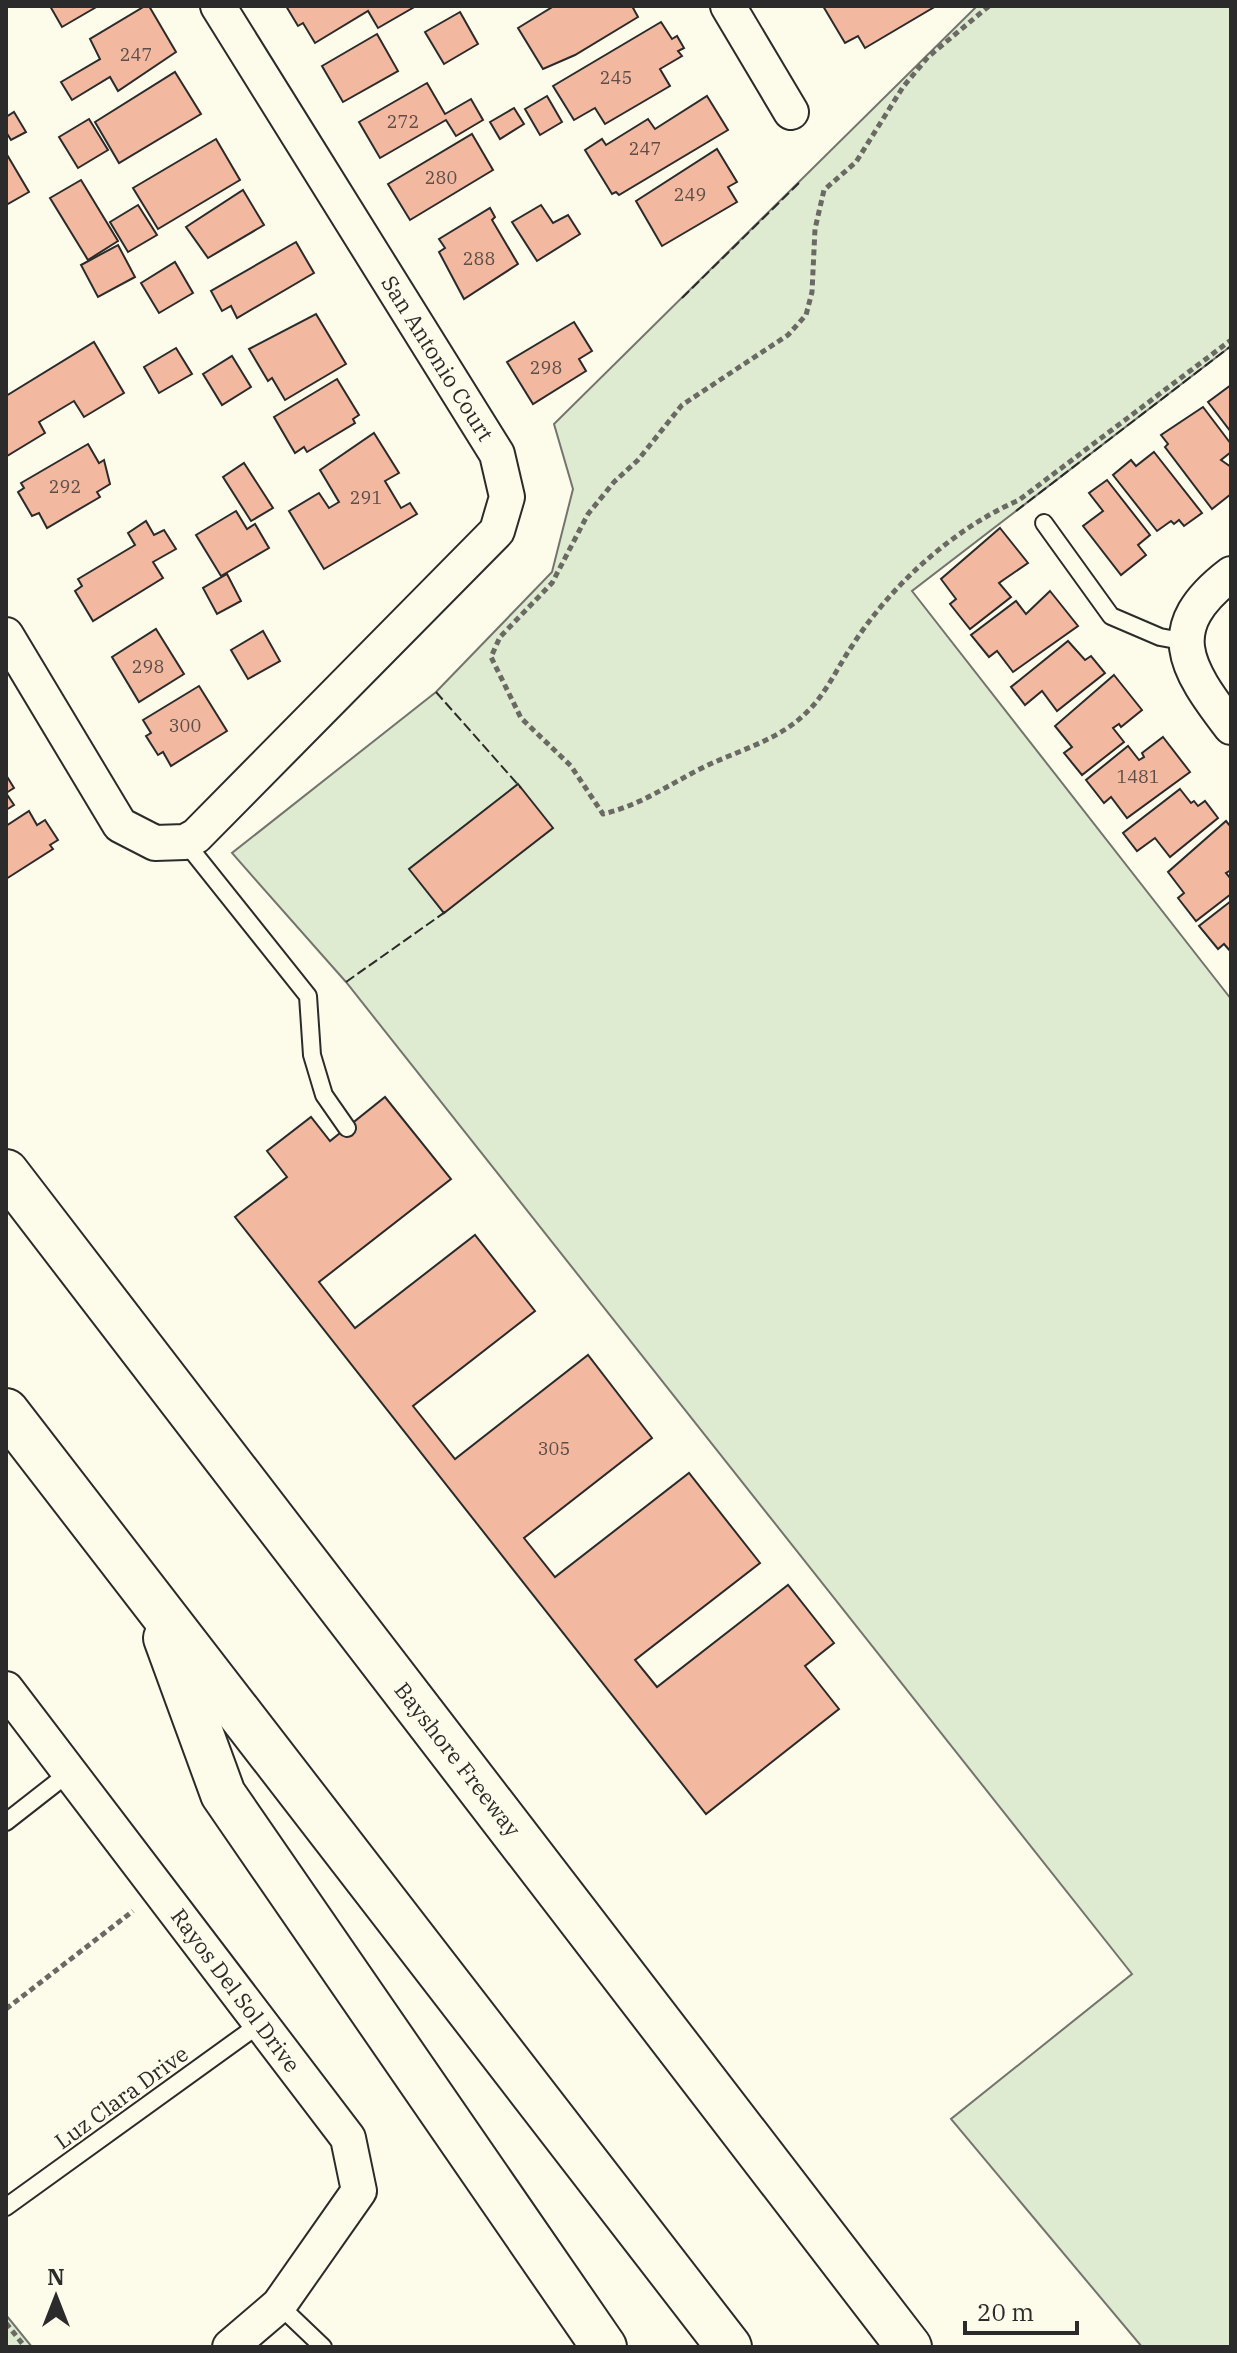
<svg xmlns="http://www.w3.org/2000/svg" width="1237" height="2353" viewBox="0 0 1237 2353" font-family="'IBM Plex Serif',serif">
<style>
.green{fill:#deebd1;stroke:#74746e;stroke-width:2}
.building{fill:#f2b8a0;stroke:#2b2b2b;stroke-width:2}
.lines{fill:none;stroke-linecap:round;stroke-linejoin:round}
.service-casing{stroke:#2b2b2b;stroke-width:20}
.minor-casing{stroke:#2b2b2b;stroke-width:38}
.motorway-casing{stroke:#2b2b2b;stroke-width:48}
.path{stroke:#6a6964;stroke-width:5;stroke-dasharray:6 4;stroke-linecap:butt}
.service{stroke:#fdfbea;stroke-width:16}
.minor{stroke:#fdfbea;stroke-width:34}
.motorway{stroke:#fdfbea;stroke-width:44}
.fence{stroke:#2b2b2b;stroke-width:2;stroke-dasharray:10 4;stroke-linecap:butt}
.labels{text-anchor:middle;dominant-baseline:central;stroke-width:6;stroke-linejoin:round;paint-order:stroke}
.number-label{font-size:18px;fill:#5d4e48}
.street-label{font-size:22px;fill:#2b2b2b;stroke:#fdfbea}
</style>
<rect width="100%" height="100%" fill="#fdfbea"/>
<!-- green -->
<g class="green">
<path d="M977,6H1231V346L912,591L1231,999V2347H1142L951,2119L1132,1974L346,982L232,853L436,692L552,572L573,489L554,424Z"/>
<path d="M6,2315L32,2347H6Z"/>
</g>
<!-- building -->
<g class="building">
<path d="M50,6H98L62,27Z"/>
<path d="M145,6H149L176,52L118,91L110,77L72,100L61,82L100,59L90,39Z"/>
<path d="M286,6H416L378,28L368,11L315,43L303,23L298,26Z"/>
<path d="M554,6H632L638,17L575,55L543,69L518,28Z"/>
<path d="M823,6H936L865,48L858,36L845,43Z"/>
<path d="M460,12L478,44L444,64L425,32Z"/>
<path d="M661,22L672,39L677,36L684,48L678,51L682,56L660,69L670,86L605,124L595,108L574,120L553,86Z"/>
<path d="M377,34L398,71L343,102L322,66Z"/>
<path d="M175,72L201,114L119,163L95,122Z"/>
<path d="M427,83L445,114L471,99L483,120L456,136L446,120L380,158L359,122Z"/>
<path d="M547,96L562,122L540,135L525,109Z"/>
<path d="M707,96L728,130L619,195L616,192L612,194L585,150L602,139L606,145L648,119L655,129Z"/>
<path d="M514,108L524,124L500,139L490,122Z"/>
<path d="M14,112L26,132L11,140L6,132V117Z"/>
<path d="M89,119L108,150L78,168L59,137Z"/>
<path d="M472,134L493,170L410,220L388,184Z"/>
<path d="M216,139L240,180L158,229L133,188Z"/>
<path d="M717,149L737,182L728,187L737,202L662,246L636,201Z"/>
<path d="M6,153L29,192L6,205Z"/>
<path d="M81,180L118,241L88,260L50,198Z"/>
<path d="M243,190L264,225L208,258L186,227Z"/>
<path d="M138,205L157,235L128,252L110,222Z"/>
<path d="M541,205L553,223L568,215L580,234L537,261L512,222Z"/>
<path d="M490,208L495,217L492,220L518,264L464,299L439,252L445,248L439,239Z"/>
<path d="M296,242L314,273L237,318L231,306L222,311L211,291Z"/>
<path d="M118,245L135,277L98,297L81,265Z"/>
<path d="M175,262L193,293L159,313L141,283Z"/>
<path d="M316,314L346,364L285,400L272,378L268,381L249,349Z"/>
<path d="M574,322L592,351L579,359L586,371L533,404L507,362Z"/>
<path d="M94,342L124,393L84,417L74,401L39,422L45,433L7,456L6,396Z"/>
<path d="M176,348L192,374L159,393L144,367Z"/>
<path d="M232,356L251,387L222,405L203,374Z"/>
<path d="M337,379L359,415L353,419L355,423L307,452L304,447L295,453L274,417Z"/>
<path d="M1231,385V432L1208,402Z"/>
<path d="M1203,407L1231,444V452L1221,460L1231,467V494L1212,509L1165,447L1168,444L1161,435Z"/>
<path d="M374,433L399,473L385,481L401,508L410,503L417,514L324,569L289,511L319,493L329,508L339,502L320,470Z"/>
<path d="M88,444L99,463L104,460L110,484L97,492L100,497L47,528L39,513L32,516L18,492L24,488L21,483Z"/>
<path d="M1154,452L1202,513L1184,526L1179,520L1174,524L1171,521L1157,531L1113,475L1131,460L1136,466Z"/>
<path d="M244,463L273,508L251,521L223,477Z"/>
<path d="M1107,480L1150,535L1138,545L1146,555L1121,575L1083,526L1103,511L1089,493Z"/>
<path d="M236,511L247,529L255,524L269,548L221,576L196,535Z"/>
<path d="M146,521L154,535L164,530L176,549L153,562L163,578L93,621L75,591L82,586L78,579L135,545L128,533Z"/>
<path d="M1000,528L1028,563L999,583L1011,597L970,629L950,604L956,599L941,579Z"/>
<path d="M227,574L241,601L217,614L203,588Z"/>
<path d="M1050,591L1078,626L1013,672L997,651L989,657L971,635L1016,601L1026,614Z"/>
<path d="M156,629L184,674L139,702L112,657Z"/>
<path d="M263,631L280,661L248,679L231,650Z"/>
<path d="M1068,641L1085,660L1091,656L1105,673L1057,711L1042,691L1025,705L1011,687Z"/>
<path d="M1114,675L1142,710L1121,727L1119,724L1113,728L1124,742L1082,775L1064,753L1072,747L1055,726Z"/>
<path d="M199,686L227,731L171,766L163,752L158,755L146,736L151,733L143,720Z"/>
<path d="M1163,737L1190,772L1127,818L1111,797L1104,803L1086,780L1128,746L1139,760L1144,757L1142,753Z"/>
<path d="M6,775L14,788L6,793L14,805L6,810Z"/>
<path d="M518,784L553,828L444,913L409,869Z"/>
<path d="M1180,789L1191,803L1194,801L1198,806L1205,801L1218,818L1170,857L1155,838L1137,851L1123,833Z"/>
<path d="M29,811L37,825L45,820L58,840L50,845L53,849L6,879V826Z"/>
<path d="M1226,821L1231,827V870L1226,873L1231,879V894L1196,921L1178,898L1184,893L1168,872Z"/>
<path d="M1231,901V952L1224,944L1218,949L1199,926Z"/>
<path d="M385,1097L451,1179L319,1282L355,1328L475,1235L535,1311L413,1406L455,1459L588,1355L652,1438L524,1538L555,1577L689,1473L760,1563L635,1660L657,1687L788,1585L834,1643L805,1666L839,1709L706,1814L235,1217L287,1177L267,1151L311,1117L330,1141Z"/>
</g>
<g class="lines">
<defs>
<g id="service">
<path d="M1044,523L1111,616L1160,637L1187,642"/>
<path d="M185,842L308,996L312,1055L324,1095L347,1128"/>
<path d="M6,1822L70,1772"/>
<path d="M6,2207L261,2023"/>
<path d="M279,2305L323,2347"/>
</g>
<g id="minor">
<path d="M728,6L791,112"/>
<path d="M1231,574C1160,628 1185,667 1231,727"/>
<path d="M6,635L120,825L155,843L185,842L196,836L497,531L507,497L497,454L218,6"/>
<path d="M6,1689L348,2138L359,2191L279,2305L230,2347"/>
</g>
<g id="motorway">
<path d="M6,1172L909,2347"/>
<path d="M6,1411L729,2347"/>
<path d="M166,1638L223,1794L604,2347"/>
</g>
</defs>
<!-- service casing -->
<use href="#service" class="service-casing"/>
<!-- minor casing -->
<use href="#minor" class="minor-casing"/>
<!-- motorway casing -->
<use href="#motorway" class="motorway-casing"/>
<!-- path -->
<g class="path">
<path d="M989,6L928,57L903,87L856,162L824,190L815,229L812,292L806,315L788,335L682,405L638,460L614,482L588,514L552,583L500,637L491,657L521,718L571,766L603,814C641,805 668,785 702,768C738,750 779,741 808,711C827,692 837,668 852,646C891,585 953,529 1019,500L1231,340"/>
<path d="M6,2009L133,1911"/>
<path d="M6,2323L25,2347"/>
</g>
<!-- service -->
<use href="#service" class="service"/>
<!-- minor -->
<use href="#minor" class="minor"/>
<!-- motorway -->
<use href="#motorway" class="motorway"/>
<!-- fence -->
<g class="fence">
<path d="M682,298L799,183"/>
<path d="M1016,511L1231,346"/>
<path d="M436,692L521,788"/>
<path d="M346,982L448,910"/>
</g>
</g>
<g class="labels">
<!-- number labels -->
<g class="number-label">
<text x="136" y="54">247</text>
<text x="616" y="77">245</text>
<text x="403" y="121">272</text>
<text x="645" y="148">247</text>
<text x="441" y="177">280</text>
<text x="690" y="194">249</text>
<text x="479" y="258">288</text>
<text x="546" y="367">298</text>
<text x="65" y="486">292</text>
<text x="366" y="497">291</text>
<text x="148" y="666">298</text>
<text x="185" y="725">300</text>
<text x="1138" y="776">1481</text>
<text x="554" y="1448">305</text>
</g>
<!-- street labels -->
<g class="street-label">
<text transform="translate(438 358) rotate(58)">San Antonio Court</text>
<text transform="translate(458 1759) rotate(52)">Bayshore Freeway</text>
<text transform="translate(236 1990) rotate(53)">Rayos Del Sol Drive</text>
<text transform="translate(121 2097) rotate(-36)">Luz Clara Drive</text>
</g>
</g>
<!-- border -->
<rect width="1237" height="2353" fill="none" stroke="#2b2b2b" stroke-width="16"/>
<!-- north arrow -->
<g transform="translate(56 2297)" stroke="#fdfbea" stroke-width="6" paint-order="stroke">
<path d="M0-6L14 30L0 20L-14 30Z" fill="#2b2b2b"/>
<text y="-12" font-size="22" font-weight="bold" text-anchor="middle" fill="#2b2b2b">N</text>
</g>
<!-- scale -->
<path d="M965 2321v12h112v-12" fill="none" stroke="#2b2b2b" stroke-width="4"/>
<text x="977" y="2321" font-size="24" fill="#2b2b2b" stroke="#fdfbea" stroke-width="6" paint-order="stroke">20 m</text>
</svg>
